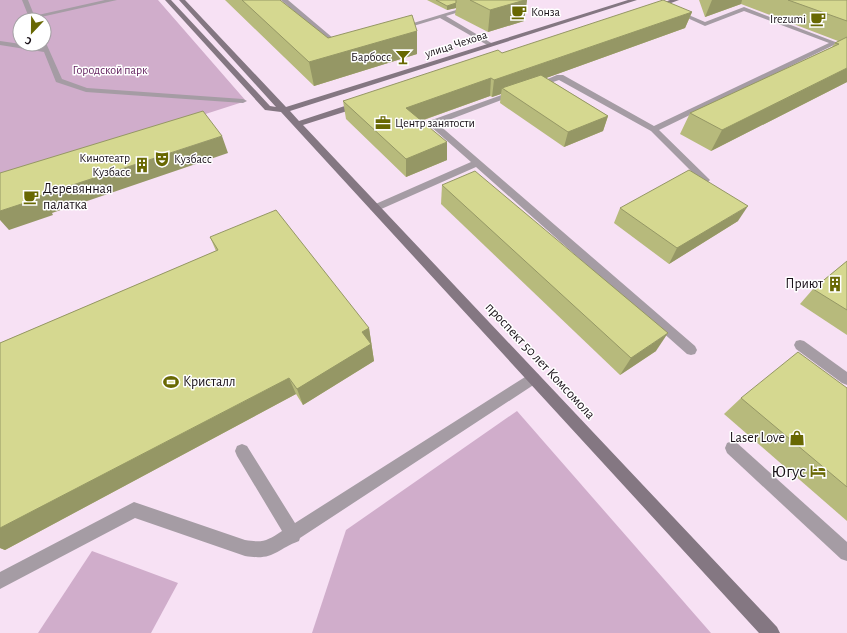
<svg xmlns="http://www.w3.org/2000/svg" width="847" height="633" viewBox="0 0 847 633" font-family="'Alegreya Sans',sans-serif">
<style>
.green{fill:#d0adcb;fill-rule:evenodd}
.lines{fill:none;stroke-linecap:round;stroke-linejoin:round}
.lane{fill:#a59ca4;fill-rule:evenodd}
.street{fill:#a59ca4;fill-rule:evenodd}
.secondary{fill:#847782;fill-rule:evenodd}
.wall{fill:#b7ba7c}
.shaded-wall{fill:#959765}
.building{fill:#d5d890;stroke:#959765}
.labels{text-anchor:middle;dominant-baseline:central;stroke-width:3;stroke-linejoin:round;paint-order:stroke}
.far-poi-label{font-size:12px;fill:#191118;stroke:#fff;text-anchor:start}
.far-street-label{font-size:12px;fill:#191118;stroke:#fff}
.far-park-label{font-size:12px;fill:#662662;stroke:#fff}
.poi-label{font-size:14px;fill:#191118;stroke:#fff;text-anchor:start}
.street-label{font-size:14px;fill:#191118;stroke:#fff}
.near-poi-label{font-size:17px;fill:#191118;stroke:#fff;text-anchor:end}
</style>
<rect width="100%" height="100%" fill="#f7e1f4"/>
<!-- green -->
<g class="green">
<path d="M0,0H158L246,101L0,180ZM20,20H44V44H20Z"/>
<path d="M517,411L711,633H312L346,530Z"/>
<path d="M92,551L178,583L151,633H38Z"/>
</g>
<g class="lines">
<!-- lane -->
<g class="lane">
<path d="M105,0H117L32,19L29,17Z"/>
<path d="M281,0H288L340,44L342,45V47H336Z"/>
<path d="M489,0H499L446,16L493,44V46H489L440,18L400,30L397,28Z"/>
<path d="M744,7L838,43L659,130L708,178L710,180L708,182H702L651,131L559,80L535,88L531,86L557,75H563L654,126L829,43L744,11L705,26L672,11L677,10L705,22Z"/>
<path d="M513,91H519L520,93L438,124L695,346L697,350L695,354L691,355L687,354L476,167L379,210H371L370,208L371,206L471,162L429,125L428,123L429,121Z"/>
<path d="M800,340L804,341L847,372V385L842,383L796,349L794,345L796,341Z"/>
<path d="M533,372L538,374L540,378L538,382L300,538L299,541C275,550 274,561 245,556L135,518L0,589V572L134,502L245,540C263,543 267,541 282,531L237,456L235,451L237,446L242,444L247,446L295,523Z"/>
<path d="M732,441L737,443L847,542V561L841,559L727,453L725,448L727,443Z"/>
</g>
<!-- street -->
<g class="street">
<path d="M22,0H28L36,20H30Z"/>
<path d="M0,41L42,47L41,44L46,43L62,79L87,88L243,99L247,101L243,103L86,92L56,82L44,52L0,45Z"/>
</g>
<!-- secondary -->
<g class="secondary">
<path d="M165,0H171L270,106L276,107L179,0H185L286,107L628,0H637L290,111L299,121L357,102H363V106L303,125L777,627L780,633H759L281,112L265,110Z"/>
<path d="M670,0H679L655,9L650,8Z"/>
</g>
</g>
<!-- wall -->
<g class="wall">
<path d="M225,0H280L328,38L417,31V54L314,86Z"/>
<path d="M427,0H527L524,21L488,32L455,15L456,8L447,10Z"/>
<path d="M699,0H847V82L711,151L680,134L690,113L832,47L835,43L838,41L741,4L705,17Z"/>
<path d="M692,12L685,28L546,78L608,116L603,131L564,147L500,103L501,94L492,97L490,96L421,121L447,160L406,177L346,119L343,101L502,53Z"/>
<path d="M442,185L656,351L620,375L441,204Z"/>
<path d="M620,208L738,221L669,264L614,223Z"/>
<path d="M210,237L369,328L374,361L303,405L296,394L5,550L0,548V343L216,251Z"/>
<path d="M847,261V335L800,304L813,289Z"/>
<path d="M847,388V521L724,414L741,398Z"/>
</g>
<!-- shaded-wall -->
<g class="shaded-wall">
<path d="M525,0H527L524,21L488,32L490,10Z"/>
<path d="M712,0H742L741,4L705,17Z"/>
<path d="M456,3V8L447,10V6Z"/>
<path d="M692,12L685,28L507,92L502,88L501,94L492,97L494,80Z"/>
<path d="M417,31V54L314,86L309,62Z"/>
<path d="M847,68V82L711,151L722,130Z"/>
<path d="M491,78L490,96L406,126V108Z"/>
<path d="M608,116L603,131L564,147L568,132Z"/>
<path d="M222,136L228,153L52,213L53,215L9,230L0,220V211L39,196Z"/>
<path d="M447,142V160L406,177V159Z"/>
<path d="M748,206L738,221L669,264L677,248Z"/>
<path d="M369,328L374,361L303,405L297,389L362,332Z"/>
<path d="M668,333L656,351L620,375L631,358Z"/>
<path d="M289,378L296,394L5,550L0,548V528Z"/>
</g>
<!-- building -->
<g class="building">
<path d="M242,0H280L328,38L412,15L417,31L309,62Z"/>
<path d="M436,0H456V3L447,6Z"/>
<path d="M470,0H525L490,10Z"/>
<path d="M663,0L692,12L494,80L491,78L406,108L447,142L406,159L343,101L498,50L502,53Z"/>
<path d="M788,0H847V21Z"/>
<path d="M847,37V68L722,130L690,113L839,44L835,43Z"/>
<path d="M541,75L608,116L568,132L502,88Z"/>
<path d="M203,111L222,136L39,196L40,198L0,211V173Z"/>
<path d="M689,170L748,206L677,248L620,208Z"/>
<path d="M475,171L668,333L631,358L442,185Z"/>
<path d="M276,210L369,328L362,332L371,344L297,389L289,378L0,528V343L218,250L210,237Z"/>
<path d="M847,261V310L813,289Z"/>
<path d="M798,352L847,388V487L741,398Z"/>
</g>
<!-- icons -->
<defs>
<symbol id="cafe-bare" viewBox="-9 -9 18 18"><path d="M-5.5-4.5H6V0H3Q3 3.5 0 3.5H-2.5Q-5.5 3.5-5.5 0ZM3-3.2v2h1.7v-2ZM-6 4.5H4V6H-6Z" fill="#686803" stroke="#fff" stroke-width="2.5" paint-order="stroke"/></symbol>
<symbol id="bar-bare" viewBox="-9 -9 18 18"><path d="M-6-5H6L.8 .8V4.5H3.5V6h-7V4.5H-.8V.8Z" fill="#686803" stroke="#fff" stroke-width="2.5" paint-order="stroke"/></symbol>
<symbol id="office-bare" viewBox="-9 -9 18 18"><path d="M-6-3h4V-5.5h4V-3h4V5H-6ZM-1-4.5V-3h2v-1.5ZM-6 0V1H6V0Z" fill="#686803" stroke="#fff" stroke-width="2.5" paint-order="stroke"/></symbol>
<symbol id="theatre-bare" viewBox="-9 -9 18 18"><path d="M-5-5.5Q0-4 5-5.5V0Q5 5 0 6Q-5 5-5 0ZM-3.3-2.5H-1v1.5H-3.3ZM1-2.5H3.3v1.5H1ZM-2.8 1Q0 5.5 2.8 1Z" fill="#686803" stroke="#fff" stroke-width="2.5" paint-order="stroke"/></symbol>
<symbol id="building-bare" viewBox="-9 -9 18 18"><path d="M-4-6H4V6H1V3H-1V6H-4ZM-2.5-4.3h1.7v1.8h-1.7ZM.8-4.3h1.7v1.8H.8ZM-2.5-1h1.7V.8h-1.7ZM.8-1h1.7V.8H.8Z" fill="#686803" stroke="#fff" stroke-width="2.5" paint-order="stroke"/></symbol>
<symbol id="stadium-bare" viewBox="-9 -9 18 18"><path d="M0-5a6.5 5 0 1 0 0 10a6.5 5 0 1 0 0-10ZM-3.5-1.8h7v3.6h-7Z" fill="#686803" stroke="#fff" stroke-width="2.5" paint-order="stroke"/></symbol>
<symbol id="shop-bare" viewBox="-9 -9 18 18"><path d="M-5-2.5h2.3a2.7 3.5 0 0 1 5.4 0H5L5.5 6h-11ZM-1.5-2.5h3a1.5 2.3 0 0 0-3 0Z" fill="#686803" stroke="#fff" stroke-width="2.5" paint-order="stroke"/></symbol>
<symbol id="hotel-bare" viewBox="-9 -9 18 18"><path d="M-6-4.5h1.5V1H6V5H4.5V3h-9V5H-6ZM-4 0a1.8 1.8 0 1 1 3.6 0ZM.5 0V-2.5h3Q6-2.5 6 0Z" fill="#686803" stroke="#fff" stroke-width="2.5" paint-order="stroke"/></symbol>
</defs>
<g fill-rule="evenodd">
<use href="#cafe-bare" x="508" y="1" width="22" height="22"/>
<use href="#cafe-bare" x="807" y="8" width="22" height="22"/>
<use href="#bar-bare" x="392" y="46" width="22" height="22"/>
<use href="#office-bare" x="372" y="112" width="22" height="22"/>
<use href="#theatre-bare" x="151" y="148" width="22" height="22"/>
<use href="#building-bare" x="131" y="154" width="22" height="22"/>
<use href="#cafe-bare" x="20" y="186" width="22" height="22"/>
<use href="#building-bare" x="824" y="273" width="22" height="22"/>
<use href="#stadium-bare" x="160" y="371" width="22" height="22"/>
<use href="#shop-bare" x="786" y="427" width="22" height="22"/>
<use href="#hotel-bare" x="807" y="460" width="22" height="22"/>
</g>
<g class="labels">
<!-- far-poi labels -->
<g class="far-poi-label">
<text x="531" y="12">Конза</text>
<text x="806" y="19" text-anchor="end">Irezumi</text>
<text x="391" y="57" text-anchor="end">Барбосс</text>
<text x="395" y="123">Центр занятости</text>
<text x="130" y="158" text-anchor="end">Кинотеатр<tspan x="130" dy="14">Кузбасс</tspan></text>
<text x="174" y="159">Кузбасс</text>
</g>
<!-- far-street labels -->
<g class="far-street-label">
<text transform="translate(456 44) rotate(-18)">улица Чехова</text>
</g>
<!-- far-park labels -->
<g class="far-park-label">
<text x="110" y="70">Городской парк</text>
</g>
<!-- poi labels -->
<g class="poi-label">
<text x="43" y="189">Деревянная<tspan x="43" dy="16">палатка</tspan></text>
<text x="823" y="284" text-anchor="end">Приют</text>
<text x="183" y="382">Кристалл</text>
<text x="785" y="438" text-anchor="end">Laser Love</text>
</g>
<!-- street labels -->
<g class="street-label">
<text transform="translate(540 361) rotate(47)">проспект 50 лет Комсомола</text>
</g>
<!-- near-poi labels -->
<g class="near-poi-label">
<text x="806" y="471">Югус</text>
</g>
</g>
<!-- north arrow -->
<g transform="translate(32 32) rotate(202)"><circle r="19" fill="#ffffff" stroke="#a3a0a3"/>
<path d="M0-3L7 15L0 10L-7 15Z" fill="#686803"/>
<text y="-6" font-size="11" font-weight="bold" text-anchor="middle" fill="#191118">С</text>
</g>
</svg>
